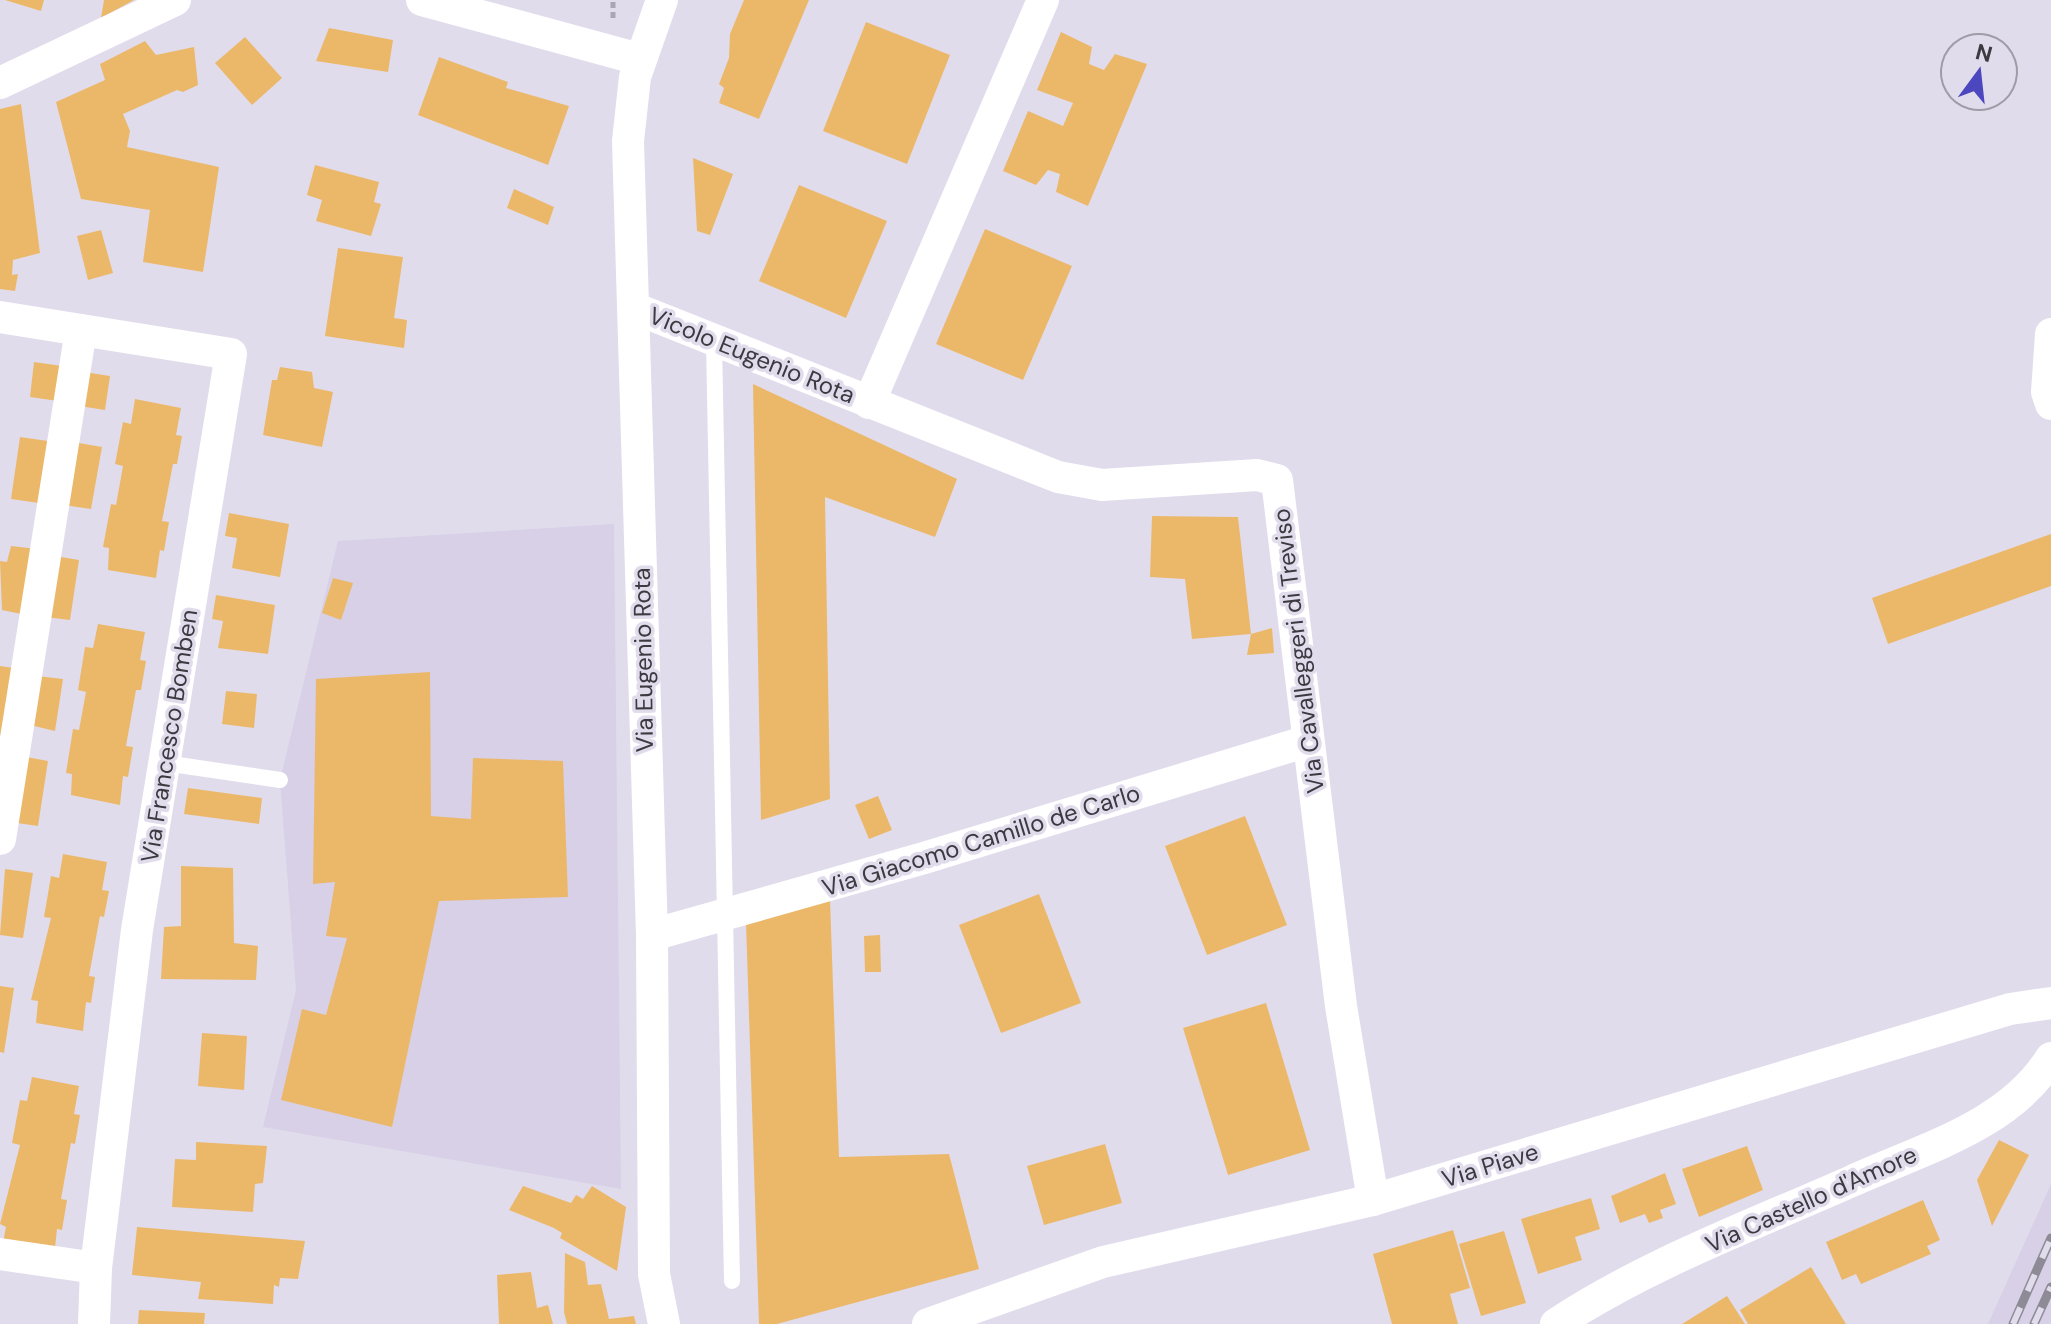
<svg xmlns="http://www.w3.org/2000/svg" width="2051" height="1324" viewBox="0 0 2051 1324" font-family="'DM Sans',sans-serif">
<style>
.built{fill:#d7d0e7}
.building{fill:#ebb86a}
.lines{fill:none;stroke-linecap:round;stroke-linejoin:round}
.path{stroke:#aaa6b2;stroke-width:5;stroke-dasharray:6 4;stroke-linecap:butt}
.service{stroke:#fff;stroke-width:16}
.minor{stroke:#fff;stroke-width:32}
.rail-casing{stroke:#8e8b96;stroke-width:9}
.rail{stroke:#e1dcec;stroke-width:6;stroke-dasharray:18;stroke-linecap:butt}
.labels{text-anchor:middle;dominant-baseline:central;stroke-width:7;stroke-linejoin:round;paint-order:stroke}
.street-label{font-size:24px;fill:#3c3a40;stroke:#e1dcec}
</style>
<rect width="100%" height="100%" fill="#e1dcec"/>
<!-- built -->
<g class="built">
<path d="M614,524L621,1189L263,1127L296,990L280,780L338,541Z"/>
<path d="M2051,1184V1324H1988Z"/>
</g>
<!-- building -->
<g class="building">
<path d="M5,0H44L41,11Z"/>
<path d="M104,0H134L101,18Z"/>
<path d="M744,0H809L759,119L719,103L724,88L719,84L729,58L730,34Z"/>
<path d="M866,22L950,55L907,164L823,131Z"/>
<path d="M329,28L393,40L388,72L316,61Z"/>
<path d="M1061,32L1092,47L1089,64L1104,70L1115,54L1147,64L1088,206L1056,192L1060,174L1048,170L1036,185L1003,171L1028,111L1063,126L1073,103L1037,90Z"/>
<path d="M245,37L282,78L252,105L215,63Z"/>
<path d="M145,41L156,55L194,47L198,85L183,92L177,90L123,114L130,131L127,147L219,167L203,272L143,262L150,210L81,199L56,102L105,80L100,64Z"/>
<path d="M439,57L508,82L506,88L569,106L548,165L418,115Z"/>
<path d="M21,104L40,253L13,260L12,275L18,274L15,291L0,289V109Z"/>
<path d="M693,158L733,174L710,235L697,231Z"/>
<path d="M315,165L379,182L374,202L381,204L371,236L316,221L322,200L307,195Z"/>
<path d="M799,185L887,221L846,318L759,281Z"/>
<path d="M514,189L554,207L548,225L507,208Z"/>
<path d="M985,229L1072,266L1023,380L936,344Z"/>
<path d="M101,230L113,273L88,280L77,236Z"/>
<path d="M338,248L403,257L394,318L407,320L404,348L325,336Z"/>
<path d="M34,362L62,366L58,401L30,397Z"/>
<path d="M280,367L312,372L314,388L333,392L322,447L263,435L272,380H277Z"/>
<path d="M84,372L110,376L105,410L79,406Z"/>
<path d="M753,384L957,479L935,537L825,497L830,799L761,820Z"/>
<path d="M135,399L181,408L176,435L182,436L177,464H173L162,521L169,522L164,551L160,550L156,578L108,570L109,548L103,547L111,504L116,505L123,466L115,464L123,422L131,424Z"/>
<path d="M20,437L48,441L39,503L11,499Z"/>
<path d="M73,442L102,447L91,509L63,505Z"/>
<path d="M229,513L289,524L280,577L232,568L237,538L225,536Z"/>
<path d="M1152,516L1238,517L1251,634L1192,639L1185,579L1150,577Z"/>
<path d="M2051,534V586L1888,644L1872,598Z"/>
<path d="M11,546L37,549L26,615L2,610L0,561L7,562Z"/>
<path d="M55,556L79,560L70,620L45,617Z"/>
<path d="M333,578L353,583L341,620L322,613Z"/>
<path d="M216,595L275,605L268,654L218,648L223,621L212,619Z"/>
<path d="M98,624L145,632L140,660L146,661L141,690H136L126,746L133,747L128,777L123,776L120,805L71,795L72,774L66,773L73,729L79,730L86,692L78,690L85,647L93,648Z"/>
<path d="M1272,628L1274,653L1247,655L1251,634Z"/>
<path d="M0,666L14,668L0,738Z"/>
<path d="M430,672L431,816L471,819L473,758L563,761L568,897L439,901L392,1127L281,1100L302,1009L326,1015L347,938L326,936L335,882L313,884L316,679Z"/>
<path d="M37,676L63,679L55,731L30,725Z"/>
<path d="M226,691L257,694L254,728L222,724Z"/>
<path d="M21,756L48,761L38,826L10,822Z"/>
<path d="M188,788L262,798L259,824L184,814Z"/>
<path d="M878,796L892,830L869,839L855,805Z"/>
<path d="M1245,816L1287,925L1207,955L1165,846Z"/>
<path d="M63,854L107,862L102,890L109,891L104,917L100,916L89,976L95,977L91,1003L86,1002L83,1031L36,1023L38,1001L31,1000L51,918L44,917L51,876L59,878Z"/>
<path d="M181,866L233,868L234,943L258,946L256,980L161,979L164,927L181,926Z"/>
<path d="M5,869L33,873L23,938L0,935Z"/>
<path d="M1039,894L1081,1003L1001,1033L959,925Z"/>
<path d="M830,899L839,1157L949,1154L979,1269L777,1324H759L746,923Z"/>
<path d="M880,935L881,972H865L864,936Z"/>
<path d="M0,986L14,988L4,1053L0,1052Z"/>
<path d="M1266,1003L1310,1150L1228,1175L1183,1028Z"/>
<path d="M202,1033L247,1036L244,1090L198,1086Z"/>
<path d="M32,1077L79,1086L74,1114L80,1115L75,1144L71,1143L61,1199L67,1200L62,1230L57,1229L54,1257L2,1248L6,1227L0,1224L20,1145L12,1143L20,1100L27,1101Z"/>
<path d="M1999,1140L2029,1155L1992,1226L1977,1180Z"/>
<path d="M196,1142L267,1146L263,1183L255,1184L253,1212L172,1207L175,1159L196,1160Z"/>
<path d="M1105,1144L1122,1203L1044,1225L1027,1166Z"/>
<path d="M1747,1146L1763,1190L1699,1217L1682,1169Z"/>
<path d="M1665,1173L1676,1204L1660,1210L1663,1218L1649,1223L1645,1214L1620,1223L1611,1196Z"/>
<path d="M523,1186L571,1203L576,1195L583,1199L592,1186L626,1207L617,1271L560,1238L562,1233L554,1228L509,1210Z"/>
<path d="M1591,1198L1600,1229L1575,1237L1582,1260L1538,1274L1521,1219Z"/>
<path d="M1923,1200L1940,1240L1927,1246L1931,1254L1861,1284L1856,1274L1842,1280L1826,1242Z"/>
<path d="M137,1227L305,1241L298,1279L280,1278L279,1287L274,1285L273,1304L198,1299L201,1282L132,1275Z"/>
<path d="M1453,1230L1470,1288L1450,1294L1458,1324H1392L1373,1254Z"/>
<path d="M1504,1231L1526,1303L1481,1316L1459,1244Z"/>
<path d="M565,1253L585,1262L588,1285L601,1284L609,1319L634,1316L636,1324H567L564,1312Z"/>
<path d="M1811,1267L1846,1324H1748L1740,1310Z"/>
<path d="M531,1272L537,1308L548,1305L553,1324H499L497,1275Z"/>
<path d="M1727,1296L1745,1324H1682Z"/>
<path d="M139,1310L205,1313L204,1324H138Z"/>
</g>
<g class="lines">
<!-- path -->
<path class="path" d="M613,18V0"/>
<!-- service -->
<g class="service">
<path d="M714,341L732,1281"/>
<path d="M165,763L280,780"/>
</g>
<!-- minor -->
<g class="minor">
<path d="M422,0L639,59"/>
<path d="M662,0L635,77L628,141L652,935L654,1274L664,1324"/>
<path d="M0,83L175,0"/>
<path d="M634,308L1058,477L1102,485L1257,475L1277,480L1341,1006L1373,1200"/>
<path d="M0,317L231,354L137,930L96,1268L94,1324"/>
<path d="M2051,334L2047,392L2051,404"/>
<path d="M869,403L1043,0"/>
<path d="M0,839L81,330"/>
<path d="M652,935L924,858L1308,741"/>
<path d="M0,1254L96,1268"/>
<path d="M928,1324L1103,1262L1373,1200L2010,1009L2051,1003"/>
<path d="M1556,1324C1647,1264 1753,1225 1852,1181C1922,1149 2009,1126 2051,1058"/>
</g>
<defs>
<g id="rail">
<path d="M2013,1324L2051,1238"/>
<path d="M2034,1324L2051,1287"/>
</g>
</defs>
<!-- rail casing -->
<use href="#rail" class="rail-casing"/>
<!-- rail -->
<use href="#rail" class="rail"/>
</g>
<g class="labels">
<!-- street labels -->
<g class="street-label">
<text transform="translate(752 355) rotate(22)">Vicolo Eugenio Rota</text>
<text transform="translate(1298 651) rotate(-97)">Via Cavalleggeri di Treviso</text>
<text transform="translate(643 660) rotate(-91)">Via Eugenio Rota</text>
<text transform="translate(169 736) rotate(-81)">Via Francesco Bomben</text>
<text transform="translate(981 840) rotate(-17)">Via Giacomo Camillo de Carlo</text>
<text transform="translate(1490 1165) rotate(-17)">Via Piave</text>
<text transform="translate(1811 1199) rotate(-24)">Via Castello d'Amore</text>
</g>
</g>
<!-- north arrow -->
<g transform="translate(1979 72) rotate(15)"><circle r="38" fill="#e1dcec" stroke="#9f9ba7" stroke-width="2"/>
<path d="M0-6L14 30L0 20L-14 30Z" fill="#4c47be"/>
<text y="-12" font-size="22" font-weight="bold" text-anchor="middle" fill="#3c3a40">N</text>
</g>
</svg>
